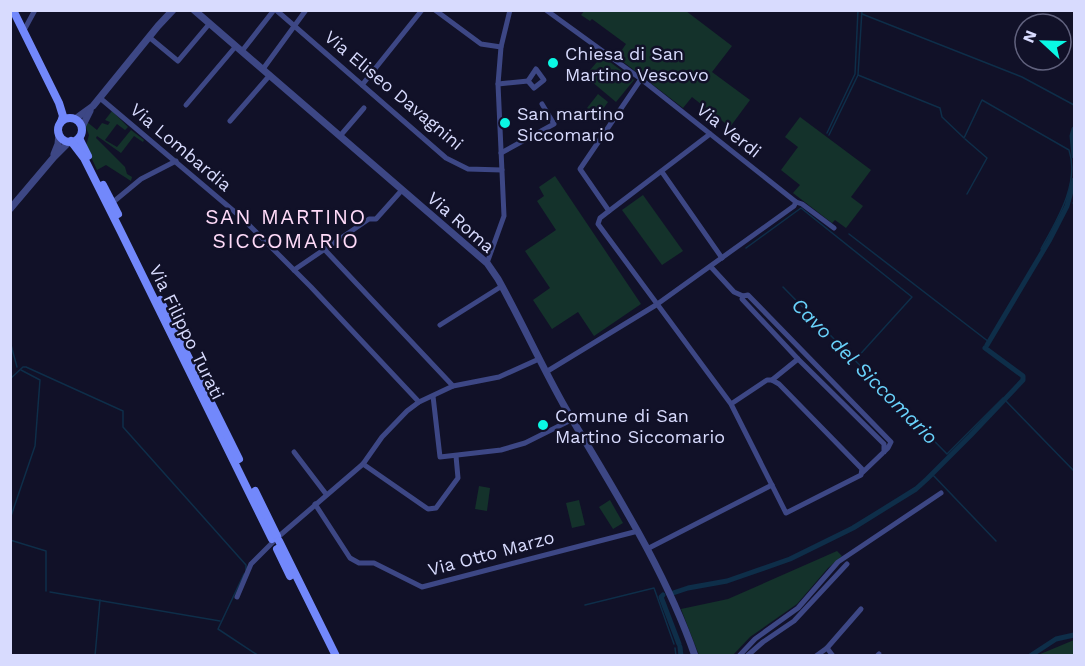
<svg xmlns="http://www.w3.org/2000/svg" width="1085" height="666" viewBox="0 0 1085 666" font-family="'Work Sans',sans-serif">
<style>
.green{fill:#14322b}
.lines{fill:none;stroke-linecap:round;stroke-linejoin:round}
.stream{stroke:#0e2e49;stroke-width:1.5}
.canal{stroke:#0e2e49;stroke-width:5}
.minor{stroke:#3d4785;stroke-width:5}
.tertiary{stroke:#3d4785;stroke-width:7}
.secondary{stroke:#7288fb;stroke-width:8}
.poi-dot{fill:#0af8e4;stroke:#111128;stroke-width:2}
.labels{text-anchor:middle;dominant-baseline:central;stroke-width:5;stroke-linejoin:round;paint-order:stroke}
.poi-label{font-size:18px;fill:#d8dbfe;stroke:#111128;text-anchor:start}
.street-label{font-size:18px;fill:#d8dbfe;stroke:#111128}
.water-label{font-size:20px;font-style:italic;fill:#69d2fb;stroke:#111128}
.quarter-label{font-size:21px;letter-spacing:1.5px;fill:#fedaf8;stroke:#111128}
</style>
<rect width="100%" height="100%" fill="#111128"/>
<!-- green -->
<g class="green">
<path d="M585,10L686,11L732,46L712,72L750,100L730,127L692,97L683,108L617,57L626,44L592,19L590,21L581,15Z"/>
<path d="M602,56L634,80L616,102L585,76Z"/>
<path d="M598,94L608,102L598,116L587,108Z"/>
<path d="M112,111L128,127L125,130L117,124L105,140L117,147L131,130L144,140L143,142L134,136L121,153L97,136L96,138L125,167L127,174L132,177L131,181L106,165L97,170L86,146L89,135L85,125L87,122L97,130L102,123L108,125L110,122L105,120Z"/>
<path d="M800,117L871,170L851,197L863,206L846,228L835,220L832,223L793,193L800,185L781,170L798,147L785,137Z"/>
<path d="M555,176L641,304L594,336L578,312L552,329L533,300L550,288L525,251L556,230L537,201L544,196L539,187Z"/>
<path d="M643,195L683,251L662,265L622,210Z"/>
<path d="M479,486L490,488L487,511L475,509Z"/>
<path d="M579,500L585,525L572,528L566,503Z"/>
<path d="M610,500L623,523L613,529L599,507Z"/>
<path d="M837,551L842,556L828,568L797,604L750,637L733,655H699L681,609L728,599Z"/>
<path d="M1074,640V655H1038Z"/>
</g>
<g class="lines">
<!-- stream -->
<g class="stream">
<path d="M862,14L1022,77L1074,105"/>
<path d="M858,75L940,108L942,117L964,138L982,100L1069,150C1080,183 1057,220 1041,249"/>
<path d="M827,133L855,74L858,10"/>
<path d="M829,135L858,75L862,10"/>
<path d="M965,139L987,158L967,194"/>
<path d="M1069,200L1070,201"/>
<path d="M1073,203L1074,204"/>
<path d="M849,234L989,342"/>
<path d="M746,248L801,208L912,297L855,360"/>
<path d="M783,287L947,454L1003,398L1074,471"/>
<path d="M11,345L17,367"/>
<path d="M10,379L23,367H26L123,411V427L246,565V570"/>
<path d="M932,474L996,541"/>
<path d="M10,519L35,446L40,380L21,370"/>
<path d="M10,540L46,551V591"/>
<path d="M244,574L218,629L259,656"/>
<path d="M50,592L220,621"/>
<path d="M585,605L654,588L674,644"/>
<path d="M675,648L676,656"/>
<path d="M95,656L100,600"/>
</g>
<!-- canal -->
<g class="canal">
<path d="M1074,129L1072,136L1074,156"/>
<path d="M987,345L1049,241L1067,206L1074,180"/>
<path d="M673,593L688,588L727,581L790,559L853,528L916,489L927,479L970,436L1023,380V376L985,348"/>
<path d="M663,595L661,597L679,644"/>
<path d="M680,647L681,656"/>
<path d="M1030,656L1056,639L1074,635"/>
</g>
<!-- minor -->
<g class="minor">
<path d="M276,10L446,158L468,169L502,170"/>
<path d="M435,10L481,44L501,47"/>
<path d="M546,10L641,79L796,202L802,204L834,228"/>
<path d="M23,32L35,10"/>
<path d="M149,37L178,61L210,23"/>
<path d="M242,51L274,10"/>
<path d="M263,69L306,10"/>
<path d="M536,69L544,80L534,88L528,81Z"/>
<path d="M498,84L528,81"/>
<path d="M362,85L422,10"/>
<path d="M100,98L242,218L311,287L419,402"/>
<path d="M186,105L236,46"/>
<path d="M230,121L270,75"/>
<path d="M710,134L609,211L600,218L598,224L731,404L786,513L861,475L862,469L779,384L772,380H767L731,404"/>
<path d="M340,136L364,108"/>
<path d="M501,153L554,124L542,104"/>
<path d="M662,172L722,258"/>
<path d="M112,203L141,179L176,161"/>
<path d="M609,211L580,169L641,79"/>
<path d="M325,250L453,386"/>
<path d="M487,263L504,216L498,84L501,47L510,10"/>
<path d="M711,267L734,292L743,296"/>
<path d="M294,270L369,219H376L402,190"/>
<path d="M440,325L502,286"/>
<path d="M546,372L656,305L794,206L796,202"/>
<path d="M772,380L798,359"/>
<path d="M433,396L440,457L501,450L525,443L573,419"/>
<path d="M294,452L326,494"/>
<path d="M363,464L428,509L436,508L458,478L456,456"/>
<path d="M863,472L888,448L891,442L748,295L743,296L742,299L798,359L884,444V452"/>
<path d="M315,504L350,558L359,563H374L422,587L638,531"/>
<path d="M278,537L363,464L382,437L407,411L419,402L453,386L499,377L539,359"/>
<path d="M647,549L772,485"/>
<path d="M237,597L251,564L273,542"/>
<path d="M827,648L833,656"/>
<path d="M739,656L755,639L798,608L838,562L941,493"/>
<path d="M747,656L763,642L794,621L847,564"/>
<path d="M816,656L827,648L861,609"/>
<path d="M877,656L879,654"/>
</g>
<!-- tertiary -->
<g class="tertiary">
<path d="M194,10L487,263L498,279C522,322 542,367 566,409C613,489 664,567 695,656"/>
<path d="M75,119L93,106L158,26L173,10"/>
<path d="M82,127L90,111"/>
<path d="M54,154L58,144L59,133"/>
<path d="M10,209L54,157L69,142"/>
</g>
<!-- secondary -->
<g class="secondary">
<path d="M13,10L59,103L63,116L61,122"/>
<circle cx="70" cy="130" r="12"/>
<path d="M79,138L88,156"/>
<path d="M71,141L84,158L121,232L272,539"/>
<path d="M103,185L118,214"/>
<path d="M160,300L239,459"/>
<path d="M255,491L277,536"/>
<path d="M279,541L336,656"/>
<path d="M277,549L290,576"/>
</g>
</g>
<!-- markers -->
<g class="poi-dot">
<circle cx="553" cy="63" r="6"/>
<circle cx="505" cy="123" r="6"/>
<circle cx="543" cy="425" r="6"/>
</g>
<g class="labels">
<!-- poi labels -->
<g class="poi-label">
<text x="565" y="53">Chiesa di San<tspan x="565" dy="21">Martino Vescovo</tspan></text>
<text x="517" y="113">San martino<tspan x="517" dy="21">Siccomario</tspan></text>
<text x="555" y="415">Comune di San<tspan x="555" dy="21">Martino Siccomario</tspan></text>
</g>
<!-- street labels -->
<g class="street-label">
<text transform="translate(394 90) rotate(40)">Via Eliseo Davagnini</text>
<text transform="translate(729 130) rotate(38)">Via Verdi</text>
<text transform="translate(181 147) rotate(40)">Via Lombardia</text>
<text transform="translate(461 222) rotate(41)">Via Roma</text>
<text transform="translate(187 332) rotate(64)">Via Filippo Turati</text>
<text transform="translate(491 553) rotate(-15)">Via Otto Marzo</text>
</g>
<!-- water labels -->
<g class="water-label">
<text transform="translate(865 371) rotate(45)">Cavo del Siccomario</text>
</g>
<!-- quarter labels -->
<g class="quarter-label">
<text x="286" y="216">SAN MARTINO<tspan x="286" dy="24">SICCOMARIO</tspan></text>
</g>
</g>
<!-- border -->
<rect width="1085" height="666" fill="none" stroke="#d8dbfe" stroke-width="24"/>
<!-- north arrow -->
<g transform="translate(1043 42) rotate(292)"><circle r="28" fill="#111128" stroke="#61627e" stroke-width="1.5"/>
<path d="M0-4.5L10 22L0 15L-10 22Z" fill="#0af8e4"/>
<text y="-9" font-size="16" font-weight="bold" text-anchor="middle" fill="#d8dbfe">N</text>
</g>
</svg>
